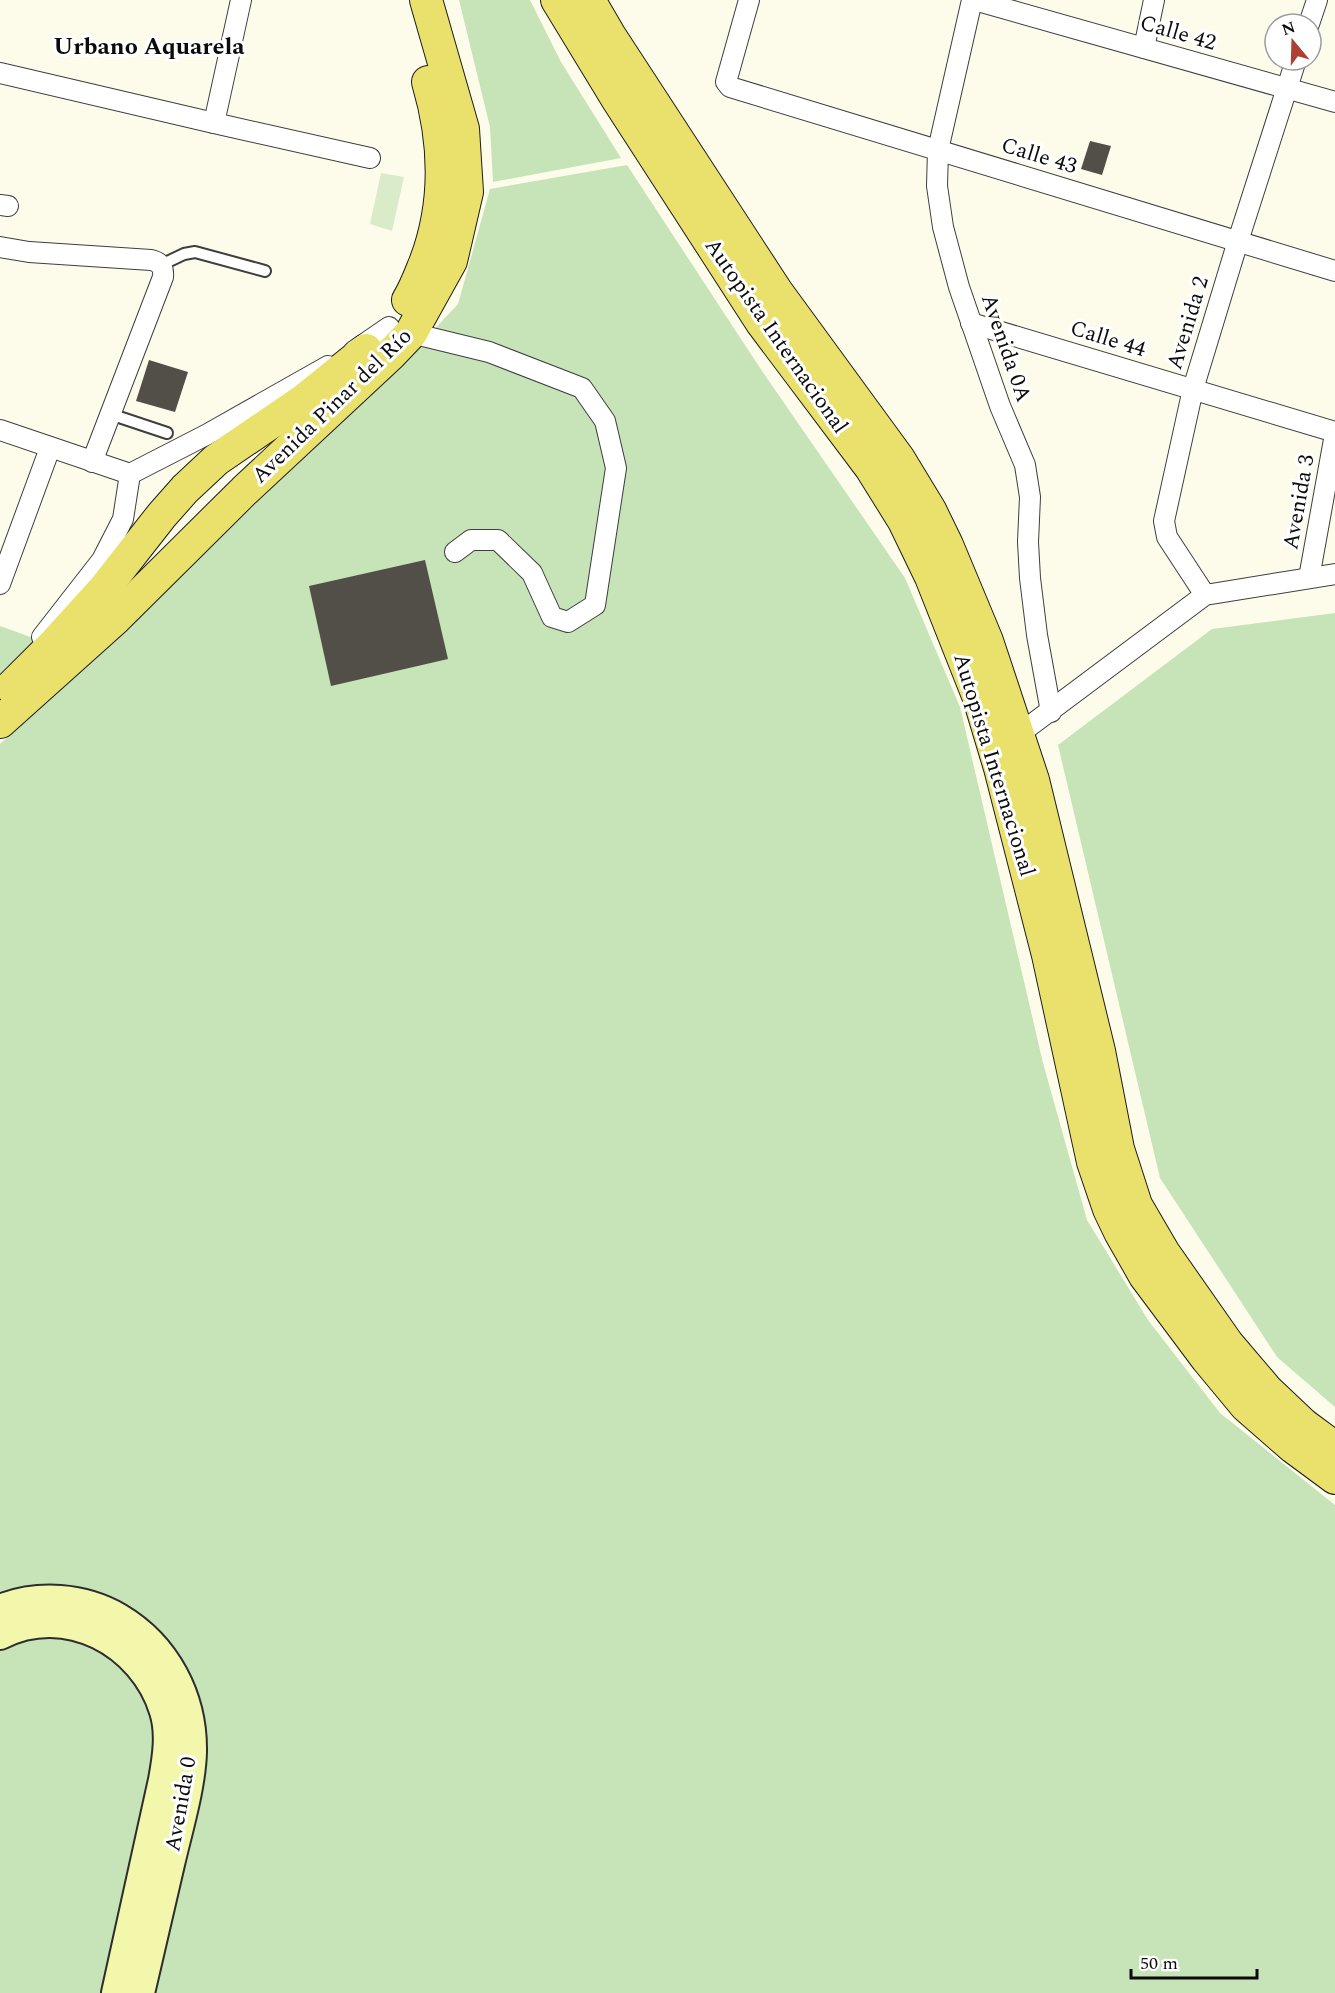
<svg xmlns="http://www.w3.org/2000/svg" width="1335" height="1993" viewBox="0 0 1335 1993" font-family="Spectral,serif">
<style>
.green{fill:#c7e3b8}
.pitch{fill:#daebc9}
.building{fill:#524e48}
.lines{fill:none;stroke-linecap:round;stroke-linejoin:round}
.lane-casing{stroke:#3e3e3e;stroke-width:14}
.street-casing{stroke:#3e3e3e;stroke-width:22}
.secondary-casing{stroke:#2d2d2d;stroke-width:32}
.primary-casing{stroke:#1c1c1c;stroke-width:34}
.lane{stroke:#fff;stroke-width:10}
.street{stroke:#fff;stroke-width:20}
.secondary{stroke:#f2f7ac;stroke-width:28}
.primary{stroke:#eae16d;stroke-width:32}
.labels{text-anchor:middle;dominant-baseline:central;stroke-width:6;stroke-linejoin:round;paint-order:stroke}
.street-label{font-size:22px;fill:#0b0b0b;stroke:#fff}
.neighbourhood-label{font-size:24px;font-weight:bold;fill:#0b0b0b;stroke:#fff}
</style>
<rect width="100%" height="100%" fill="#fdfceb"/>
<!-- green -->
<g class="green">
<path d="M459,0H530L561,62L621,158L493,182L490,127Z"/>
<path d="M627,165L760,368L905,578L960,707L1043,1063L1087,1220L1148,1320L1220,1413L1335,1505V1993H0V744L386,381L458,304L490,189Z"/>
<path d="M1335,613V1407L1277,1357L1160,1178L1058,745L1212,629Z"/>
<path d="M0,626L36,639L7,685L0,692Z"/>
</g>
<!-- pitch -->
<path class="pitch" d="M381,173L404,177L392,231L370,224Z"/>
<!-- building -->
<g class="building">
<path d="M1090,141L1111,146L1102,175L1081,169Z"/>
<path d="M149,360L188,372L175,412L136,401Z"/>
<path d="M425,560L448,659L331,686L309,586Z"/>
</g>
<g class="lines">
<defs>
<g id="lane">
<path d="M161,265L184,254L195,252L265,271"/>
<path d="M110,414L167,433"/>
</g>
<g id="street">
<path d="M749,0L726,82L730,87L1335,271"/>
<path d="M972,0L938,150L937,186L943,227L959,287L1000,406L1025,465L1030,497L1028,542L1030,578L1037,635L1051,712"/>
<path d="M974,0L1335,102"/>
<path d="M1309,24L1317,0"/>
<path d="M1144,48L1154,0"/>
<path d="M0,73L214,123L370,158"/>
<path d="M214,123L241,0"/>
<path d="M0,205L8,206"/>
<path d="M0,247L29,252L151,260C160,262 164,267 163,277L92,462"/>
<path d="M971,323L1335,432"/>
<path d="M411,333L489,352L582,388L605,421L616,468L595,605L568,622L552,617L532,573L498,540H471L455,552"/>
<path d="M354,351L389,327"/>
<path d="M0,430L130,474L206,435L328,366"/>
<path d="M1309,578L1335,434"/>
<path d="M0,584L50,448"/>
<path d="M1205,595L1167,537L1164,521L1193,389L1238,241L1296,60"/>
<path d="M42,637L102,560L123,519L130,474"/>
<path d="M1019,734L1205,595L1335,574"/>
</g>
<g id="secondary">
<path d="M0,1609C38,1594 83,1597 119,1618C166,1646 193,1697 192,1752C191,1787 178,1829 170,1864C160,1907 150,1950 140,1993"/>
<path d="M0,1635C66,1601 143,1643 164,1711C171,1733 167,1758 163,1780L116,1993"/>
</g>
<g id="primary">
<path d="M557,0L616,97L762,323L871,468L904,521L931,577L979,698L1000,768L1048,955L1093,1162L1109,1209L1120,1232L1145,1276L1207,1359L1246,1406L1293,1447L1335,1478"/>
<path d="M589,0L610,36L777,292L899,459L930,510L947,545L987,641L1033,780L1099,1051L1118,1149L1136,1205L1164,1253L1227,1343L1267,1390L1304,1425L1335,1448"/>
<path d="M408,300C415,289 420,275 425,263C448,203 446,143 428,82"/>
<path d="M11,687L55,643L104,589L162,515L185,489L216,460L304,400L366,350"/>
<path d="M0,722L116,618L244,491L391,354L411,333L451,261L467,192L463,129L426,0"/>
</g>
</defs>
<!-- lane casing -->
<use href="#lane" class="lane-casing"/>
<!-- street casing -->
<use href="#street" class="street-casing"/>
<!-- secondary casing -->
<use href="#secondary" class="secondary-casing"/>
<!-- primary casing -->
<use href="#primary" class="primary-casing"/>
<!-- lane -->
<use href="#lane" class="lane"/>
<!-- street -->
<use href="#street" class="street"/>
<!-- secondary -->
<use href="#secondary" class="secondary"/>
<!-- primary -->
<use href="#primary" class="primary"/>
</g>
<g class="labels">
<!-- street labels -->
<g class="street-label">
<text transform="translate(1178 33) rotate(16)">Calle 42</text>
<text transform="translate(1039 156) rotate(17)">Calle 43</text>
<text transform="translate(1188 323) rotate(-73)">Avenida 2</text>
<text transform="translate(776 336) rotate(55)">Autopista Internacional</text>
<text transform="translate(1108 339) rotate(17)">Calle 44</text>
<text transform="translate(1006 348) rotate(71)">Avenida 0A</text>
<text transform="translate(332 406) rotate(-44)">Avenida Pinar del Río</text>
<text transform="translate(1299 502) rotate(-80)">Avenida 3</text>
<text transform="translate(994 765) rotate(73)">Autopista Internacional</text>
<text transform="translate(181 1804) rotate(-80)">Avenida 0</text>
</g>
<!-- neighbourhood labels -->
<g class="neighbourhood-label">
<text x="149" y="47">Urbano Aquarela</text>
</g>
</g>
<!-- north arrow -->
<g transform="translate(1293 42) rotate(341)"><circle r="28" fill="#ffffff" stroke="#9d9d9d" stroke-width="1.5"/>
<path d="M0-4.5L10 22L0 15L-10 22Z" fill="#ac4032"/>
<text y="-9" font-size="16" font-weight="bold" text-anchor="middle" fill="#0b0b0b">N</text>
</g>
<!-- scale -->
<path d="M1131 1969v9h126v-9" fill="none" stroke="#0b0b0b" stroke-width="3"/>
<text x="1140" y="1969" font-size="18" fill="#0b0b0b" stroke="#ffffff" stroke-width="4.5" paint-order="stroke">50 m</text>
</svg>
